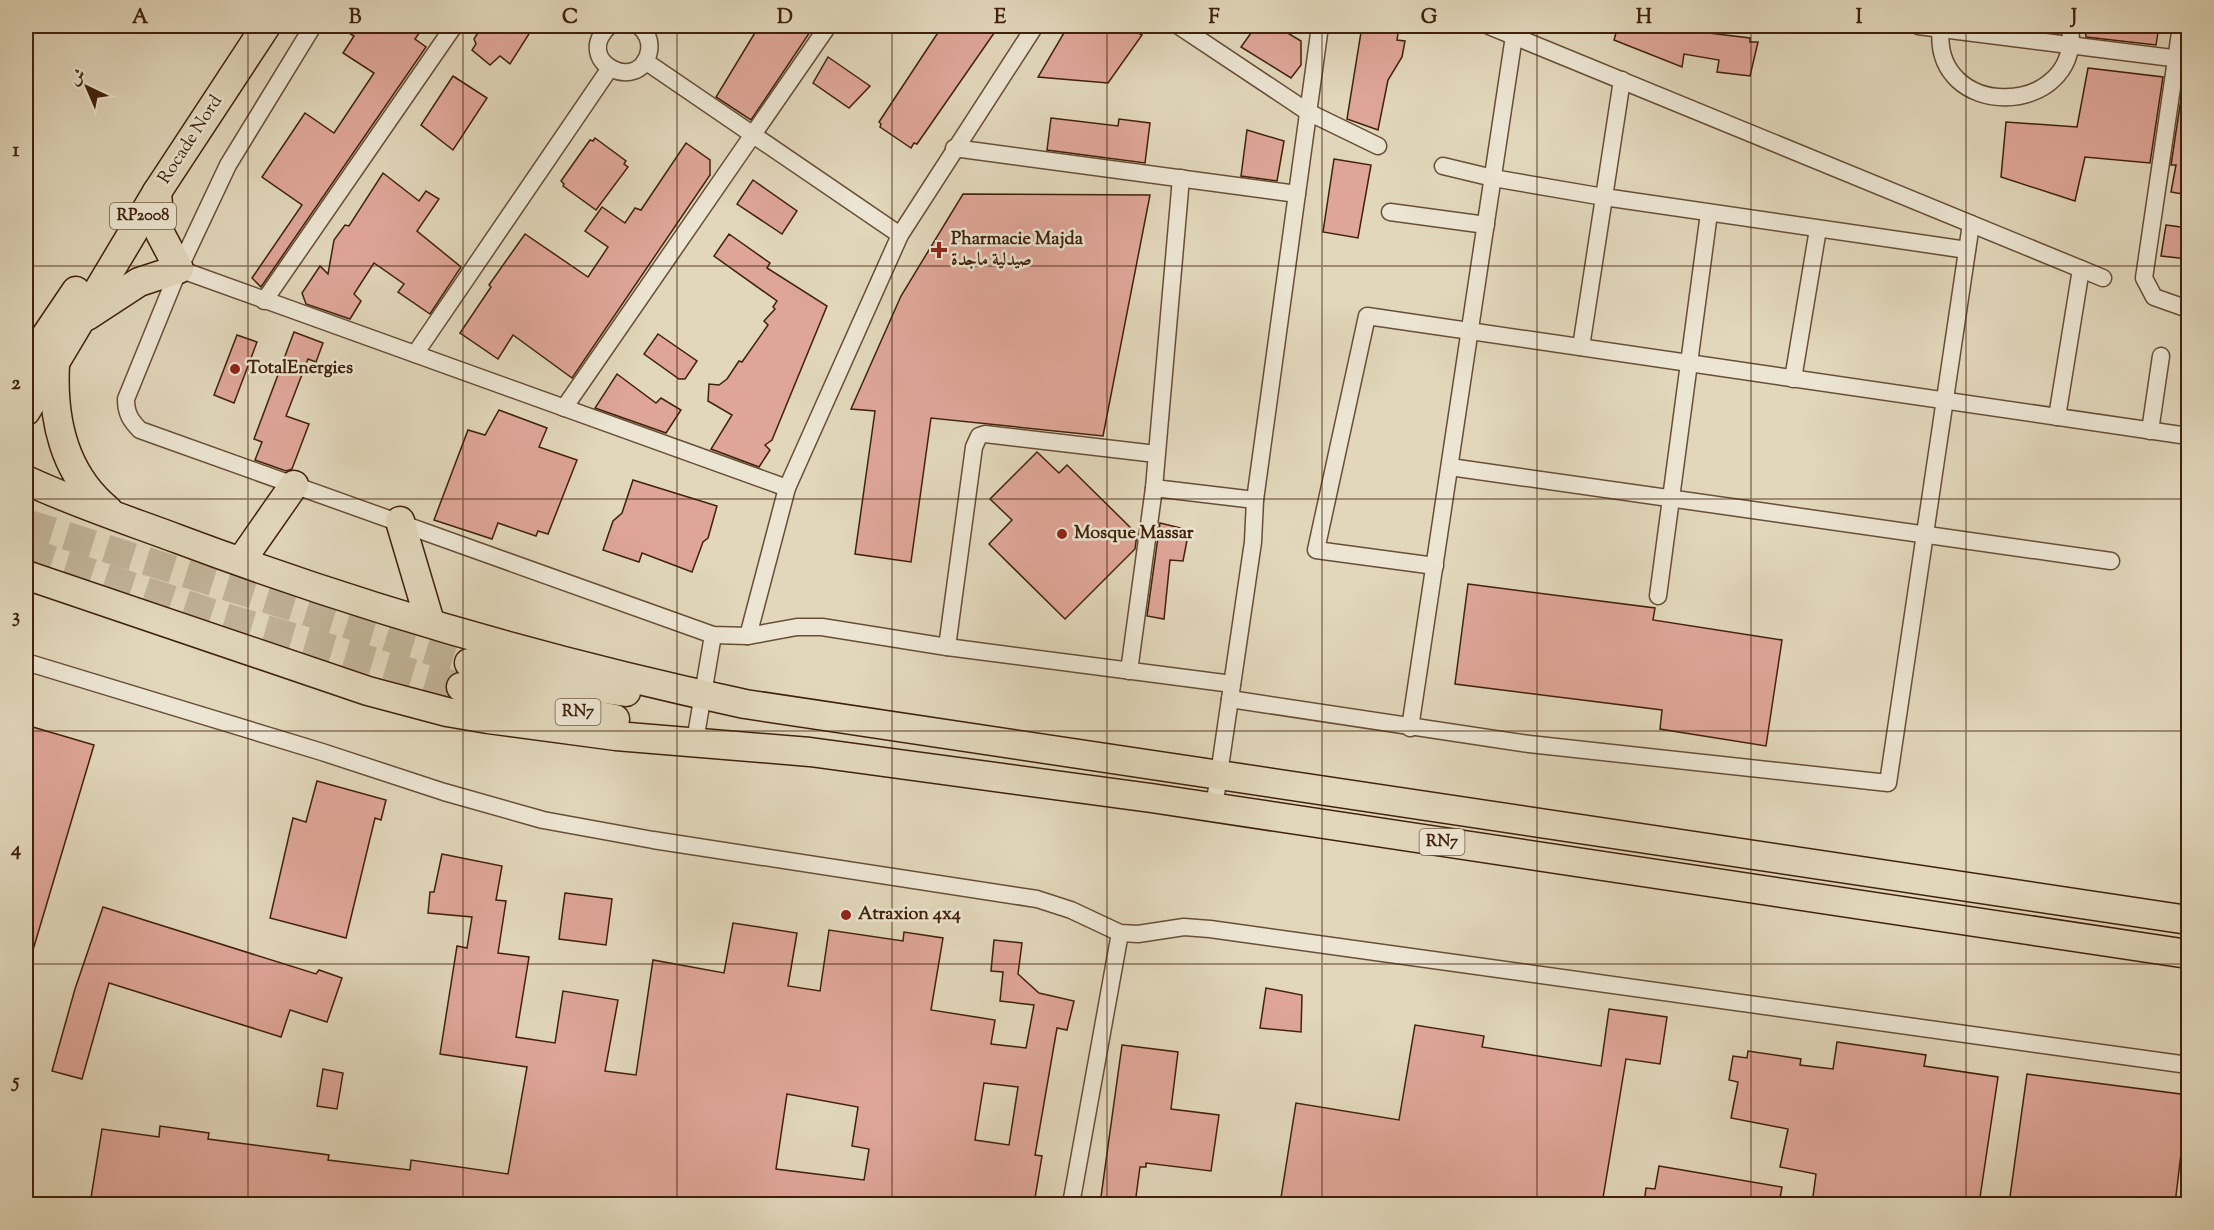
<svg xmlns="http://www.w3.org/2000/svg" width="2214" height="1230" viewBox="0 0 2214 1230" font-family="'Sorts Mill Goudy',Amiri,serif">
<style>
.building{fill:#dfa698;stroke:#40210a;stroke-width:1.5;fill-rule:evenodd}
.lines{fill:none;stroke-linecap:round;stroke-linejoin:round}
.trunk-tunnel{stroke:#c2b398;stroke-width:28;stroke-dasharray:28 14;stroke-linecap:butt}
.minor-casing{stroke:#684e36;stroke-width:19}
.trunk-casing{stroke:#40210a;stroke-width:31}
.minor{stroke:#ece5d3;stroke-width:16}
.trunk{stroke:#e2d7bb;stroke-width:28}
.grid{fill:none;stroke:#40210a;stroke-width:1.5;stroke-opacity:0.55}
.poi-dot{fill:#8f2418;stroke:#ece5d3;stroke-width:2}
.labels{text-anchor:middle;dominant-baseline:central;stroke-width:5;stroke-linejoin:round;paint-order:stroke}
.shield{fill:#ece5d3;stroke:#745c46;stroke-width:1.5}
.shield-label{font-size:16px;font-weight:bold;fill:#40210a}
.street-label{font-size:18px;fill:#40210a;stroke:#ece5d3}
.poi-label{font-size:18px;font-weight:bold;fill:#40210a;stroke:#ece5d3;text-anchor:start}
.neatline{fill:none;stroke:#40210a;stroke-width:2}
.grid-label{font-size:20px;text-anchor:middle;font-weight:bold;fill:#40210a}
</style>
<rect width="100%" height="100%" fill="#e2d7bb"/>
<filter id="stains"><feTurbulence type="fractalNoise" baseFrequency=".00333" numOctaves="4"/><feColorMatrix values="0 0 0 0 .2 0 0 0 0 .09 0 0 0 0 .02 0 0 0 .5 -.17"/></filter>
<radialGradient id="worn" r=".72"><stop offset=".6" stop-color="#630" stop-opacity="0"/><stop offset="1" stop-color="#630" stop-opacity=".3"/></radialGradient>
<!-- building -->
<g class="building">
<path d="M337,26H424L415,39L426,47L261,287L252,278L302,205L262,177L305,113L334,133L374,73L343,53L354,36Z"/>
<path d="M482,26H534L510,64L500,56L490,65L472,50L476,44L474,39Z"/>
<path d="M759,26H814L751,120L716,97Z"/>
<path d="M948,26H999L917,144L914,143L911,148L880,127L881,124L879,122L939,31L943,33Z"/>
<path d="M1068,26H1125L1142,35L1108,83L1038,77Z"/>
<path d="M1256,26H1276L1301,41V65L1291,78L1241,47Z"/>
<path d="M1362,26L1399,27L1397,40L1405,41L1402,57L1388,80L1378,130L1347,119Z"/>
<path d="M1618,26H1650L1750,38V42H1758L1750,76L1717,72L1719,60L1684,54L1682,67L1614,40Z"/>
<path d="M2085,26H2159L2156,45L2086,37Z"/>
<path d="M828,57L870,86L849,108L813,83Z"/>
<path d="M2088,68L2163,77L2150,163L2085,157L2075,201L2001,177L2006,122L2077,127Z"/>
<path d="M453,76L487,98L453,150L421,125Z"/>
<path d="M2182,92L2188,93V195L2171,192L2176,165H2171Z"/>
<path d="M1051,118L1118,126L1119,119L1150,123L1145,163L1047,150Z"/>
<path d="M1247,130L1284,141L1277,181L1241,176Z"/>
<path d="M595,138L626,161L624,164L628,167L596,210L563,186L564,184L561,181L590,140L593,141Z"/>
<path d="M686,143L710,160V175L572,378L513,335L498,359L460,333L491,287L489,285L525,234L588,277L608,247L585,231L602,207L625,223L635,208L641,210Z"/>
<path d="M1334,159L1371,165L1358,238L1323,232Z"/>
<path d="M383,173L419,201L426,191L439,199L417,231L461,267L430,314L398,292L404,284L374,263L354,294L361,301L350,319L306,304L302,293L320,266L328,274L334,240L345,225L349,226Z"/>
<path d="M753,180L797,211L782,234L737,204Z"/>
<path d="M963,194L1150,195L1103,436L931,418L911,562L855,554L875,411L851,409L901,296Z"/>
<path d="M2166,225L2188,228V259L2161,256Z"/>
<path d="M729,234L770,263L767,268L827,306L772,440L765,445L770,450L759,467L711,449L732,415L708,401L709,384L719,385L727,379L739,361L742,362L768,325L764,321L775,309L773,307L777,301L714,256Z"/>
<path d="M294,332L323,343L316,362L308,359L286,416L309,424L292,469L286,471L255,460L262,442L254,439Z"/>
<path d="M658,334L697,361L685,379H679L644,354Z"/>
<path d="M237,335L257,342L234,403L214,395Z"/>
<path d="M617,374L656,403L661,398L681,410L666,433L595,408Z"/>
<path d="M499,410L547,428L539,447L577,460L548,534L538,531L536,536L498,523L492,539L434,520L468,430L485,435Z"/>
<path d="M1037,452L1059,473L1067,465L1137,534L1135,549L1065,619L989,544L1012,520L990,499Z"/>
<path d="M633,480L717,506L708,538L703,542L692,572L642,553L639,562L603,550L613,521L622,513Z"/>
<path d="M1160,523L1189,530L1183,561L1170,560L1164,619L1147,616Z"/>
<path d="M1468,584L1655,608L1653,620L1782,640L1766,746L1660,729L1662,710L1455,684Z"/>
<path d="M26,725L94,745L30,960L26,959Z"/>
<path d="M317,781L386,800L381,820L375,818L346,938L270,918L293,818L306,822Z"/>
<path d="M442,854L502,866L496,900L506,901L498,953L529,957L516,1037L555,1043L563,991L618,1000L605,1071L636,1075L653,960L724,973L733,923L797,933L788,986L820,991L829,930L903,941L904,932L943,938L931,1010L995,1020L991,1044L1026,1048L1034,1005L1000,1001L1003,972L991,971L994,940L1022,943L1018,974L1039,993L1074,1001L1067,1030L1057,1028L1035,1155L1042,1156L1034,1204H90L102,1129L159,1137L160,1126L209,1133L208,1139L329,1155L328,1160L410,1170L411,1160L508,1174L527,1067L440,1054L457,946L467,948L472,917L428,913L430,892H434ZM984,1083L1018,1087L1009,1145L975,1140ZM787,1094L858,1107L852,1146L869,1149L864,1180L776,1169Z"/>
<path d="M565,893L612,899L606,945L559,939Z"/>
<path d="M103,907L316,974L319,970L342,978L327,1022L290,1010L281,1037L109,983L82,1079L52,1071L75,989Z"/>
<path d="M1266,988L1302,995L1301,1032L1260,1028Z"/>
<path d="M1609,1009L1667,1017L1660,1064L1626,1059L1602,1204H1478L1457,1201V1204H1280L1296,1103L1399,1120L1415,1025L1484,1036L1482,1047L1601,1066Z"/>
<path d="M1837,1042L1926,1055L1924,1066L1998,1077L1979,1204H1812L1816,1174L1780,1167L1788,1129L1731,1118L1738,1082L1729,1080L1733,1056L1747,1058L1748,1051L1801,1059L1800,1065L1833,1069Z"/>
<path d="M1122,1045L1178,1052L1171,1109L1219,1115L1211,1171L1146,1163V1167H1140L1135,1204H1100Z"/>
<path d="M323,1069L343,1073L337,1109L317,1106Z"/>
<path d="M2027,1074L2188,1095L2175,1204H2009Z"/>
<path d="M1659,1166L1782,1187L1779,1204H1644L1646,1188L1655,1189Z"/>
</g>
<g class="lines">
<!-- trunk-tunnel -->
<g class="trunk-tunnel">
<path d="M26,523L469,663"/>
<path d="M26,551L225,617L461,687"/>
</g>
<defs>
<g id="minor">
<path d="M313,26L228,165L179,269L126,399C126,413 130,420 140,430L713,635L748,636L797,627H822L947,647L1232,684"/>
<path d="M609,26C571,62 641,95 649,51C651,40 646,32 639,26"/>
<path d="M1179,26L1308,112L1378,146"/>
<path d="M1489,26L2103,278"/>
<path d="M1918,26L2188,60"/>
<path d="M1941,26C1929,123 2083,119 2070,26"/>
<path d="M2181,26L2144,278L2154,297L2188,309"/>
<path d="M645,61L900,235"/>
<path d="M954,148L1297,194"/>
<path d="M1443,166L1493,178L1604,197L1967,250"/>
<path d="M1390,212L1486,225"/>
<path d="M179,269L787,488"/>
<path d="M264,301L454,26"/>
<path d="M1581,347L1622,80"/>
<path d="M415,354L610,68"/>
<path d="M1793,379L1818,229"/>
<path d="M564,408L828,26"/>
<path d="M2057,417L2081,269"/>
<path d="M2150,431L2161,356"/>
<path d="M1450,467L2111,561"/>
<path d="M1154,488L1255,500"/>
<path d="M1435,566L1316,550L1367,316L2181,435"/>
<path d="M1658,596L1709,213"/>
<path d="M748,636L787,488L900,235L1035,26"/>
<path d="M947,647L974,447L979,436L985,434L1156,454"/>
<path d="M26,662L322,752L444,792L543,820L653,840L1037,899L1071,910L1120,933L1138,934L1184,927L1210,929L2188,1065"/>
<path d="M1129,671L1154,488L1181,178"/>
<path d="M1230,699L1529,744L1888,783L1971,224"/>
<path d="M1410,728L1514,36"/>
<path d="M695,741L713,635"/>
<path d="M1214,808L1253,542L1255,500L1320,26"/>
<path d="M1071,1204L1120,933"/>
</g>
<g id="trunk">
<path d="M87,316L139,282L179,269L160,233L157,192"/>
<path d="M55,364C52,419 64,474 108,510"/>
<path d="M26,365L76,291"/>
<path d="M26,411L157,192L266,26"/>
<path d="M26,480C75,503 127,520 178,539C362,608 553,663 745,704L2188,920"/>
<path d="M400,521L430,622"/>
<path d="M241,561L294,485"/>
<path d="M26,575L368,691L447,712L488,719L616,736L810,752L1151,798L2188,954"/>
<path d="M469,663L545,681L626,692"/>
<path d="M461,687L496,697L615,719"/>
</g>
</defs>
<!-- minor casing -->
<use href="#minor" class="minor-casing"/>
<!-- trunk casing -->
<use href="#trunk" class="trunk-casing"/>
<!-- minor -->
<use href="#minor" class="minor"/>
<!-- trunk -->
<use href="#trunk" class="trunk"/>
</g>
<!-- grid -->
<path class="grid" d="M248,26V1204M463,26V1204M677,26V1204M892,26V1204M1107,26V1204M1322,26V1204M1537,26V1204M1751,26V1204M1966,26V1204M26,266H2188M26,499H2188M26,731H2188M26,964H2188"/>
<!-- markers -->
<g class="poi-dot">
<path d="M936 241h6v6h6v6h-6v6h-6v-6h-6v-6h6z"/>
<circle cx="235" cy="369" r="6"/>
<circle cx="1062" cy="534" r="6"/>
<circle cx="846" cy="915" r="6"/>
</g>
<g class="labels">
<!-- shield labels -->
<g class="shield">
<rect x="110" y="203" width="66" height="26" rx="4.5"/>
<rect x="555.5" y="699" width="45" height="26" rx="4.5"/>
<rect x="1419.5" y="829" width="45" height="26" rx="4.5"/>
</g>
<g class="shield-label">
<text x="143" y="216">RP2008</text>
<text x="578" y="712">RN7</text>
<text x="1442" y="842">RN7</text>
</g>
<!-- street labels -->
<g class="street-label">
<text transform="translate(191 140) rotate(-57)">Rocade Nord</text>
</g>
<!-- poi labels -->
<g class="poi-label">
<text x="951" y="240">Pharmacie Majda<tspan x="951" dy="21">صيدلية ماجدة</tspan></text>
<text x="247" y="369">TotalEnergies</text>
<text x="1074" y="534">Mosque Massar</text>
<text x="858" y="915">Atraxion 4x4</text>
</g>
</g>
<!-- margin -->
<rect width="2214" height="1230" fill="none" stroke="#e2d7bb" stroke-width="66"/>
<!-- north arrow -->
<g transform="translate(87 87) rotate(316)" stroke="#ece5d3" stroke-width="4.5" paint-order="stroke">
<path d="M0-4.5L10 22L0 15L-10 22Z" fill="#40210a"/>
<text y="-9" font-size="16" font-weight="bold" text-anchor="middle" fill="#40210a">ش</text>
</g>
<rect x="33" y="33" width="2148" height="1164" class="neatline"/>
<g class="grid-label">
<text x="140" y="23">A</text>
<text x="355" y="23">B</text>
<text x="570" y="23">C</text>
<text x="785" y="23">D</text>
<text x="1000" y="23">E</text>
<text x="1214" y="23">F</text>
<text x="1429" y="23">G</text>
<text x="1644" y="23">H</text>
<text x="1859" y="23">I</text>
<text x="2074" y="23">J</text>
<text x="16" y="156">1</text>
<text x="16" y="389">2</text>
<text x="16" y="622">3</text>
<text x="16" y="855">4</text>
<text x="16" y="1087">5</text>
</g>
<rect width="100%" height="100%" filter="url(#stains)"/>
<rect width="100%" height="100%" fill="url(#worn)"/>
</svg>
